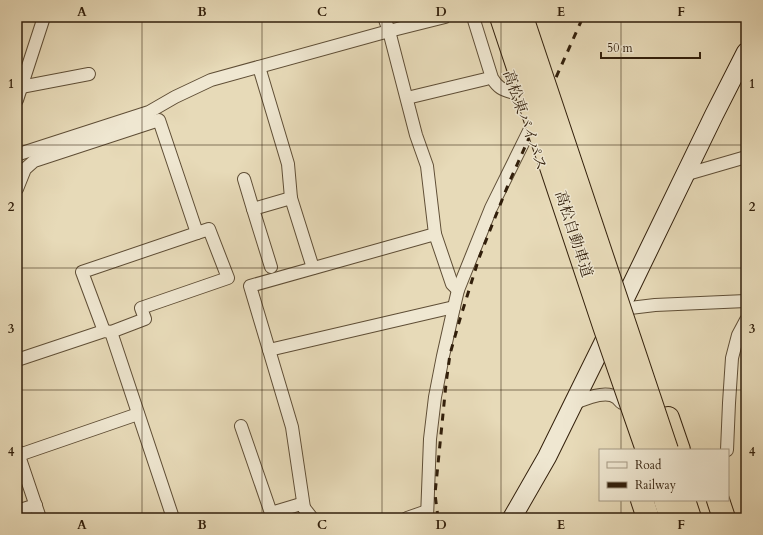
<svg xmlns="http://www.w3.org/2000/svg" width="763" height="535" viewBox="0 0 763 535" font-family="Cardo,'Noto Serif JP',serif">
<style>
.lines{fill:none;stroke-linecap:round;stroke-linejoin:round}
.street-casing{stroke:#5f4e36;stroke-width:14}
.secondary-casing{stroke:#321f0b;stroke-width:20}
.highway-casing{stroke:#321f0b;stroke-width:24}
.street{stroke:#efe7d1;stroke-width:12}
.secondary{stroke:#efe7d1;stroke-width:18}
.highway{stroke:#e7dab8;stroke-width:22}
.rail{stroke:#321f0b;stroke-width:3;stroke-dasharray:7 7;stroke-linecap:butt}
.highway-bridge-casing{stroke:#321f0b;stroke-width:24;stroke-linecap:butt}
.highway-bridge{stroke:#e7dab8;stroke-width:22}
.grid{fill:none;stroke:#321f0b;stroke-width:1;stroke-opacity:0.55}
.labels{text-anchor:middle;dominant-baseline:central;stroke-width:3;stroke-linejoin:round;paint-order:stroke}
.street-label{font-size:15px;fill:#321f0b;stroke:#efe7d1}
.neatline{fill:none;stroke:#321f0b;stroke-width:1.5}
.grid-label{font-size:13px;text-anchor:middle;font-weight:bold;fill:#321f0b}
</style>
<rect width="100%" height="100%" fill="#e7dab8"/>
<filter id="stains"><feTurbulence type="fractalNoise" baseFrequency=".005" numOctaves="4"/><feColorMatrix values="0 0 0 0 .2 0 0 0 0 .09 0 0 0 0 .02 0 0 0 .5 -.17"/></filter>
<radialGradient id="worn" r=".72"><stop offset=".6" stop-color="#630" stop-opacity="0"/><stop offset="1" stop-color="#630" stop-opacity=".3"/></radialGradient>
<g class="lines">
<defs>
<g id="street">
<path d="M473,17L492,78C499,90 505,90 517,94"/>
<path d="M259,67L288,164L291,198L313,268"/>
<path d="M21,87L89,74"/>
<path d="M407,98L486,79"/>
<path d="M17,100L44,17"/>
<path d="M17,156L19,154L149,112L175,97L211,80L389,31L445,17"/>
<path d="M684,175L746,157"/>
<path d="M244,179L253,209"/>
<path d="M17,189L25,169L34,161L159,120L197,233L82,272L104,331"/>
<path d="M435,234L452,284L458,290"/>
<path d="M271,267L253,209L291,198"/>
<path d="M630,308L655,305L746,301"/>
<path d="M111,332L145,319L141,308L228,278L209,229L197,233"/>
<path d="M269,350L454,307"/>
<path d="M17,360L104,331L111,332L173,518"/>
<path d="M573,404C584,399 606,389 617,398C619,400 620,402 622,403"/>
<path d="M241,426L271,513L301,504L312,518"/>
<path d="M17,450L40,518"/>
<path d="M727,450L729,403L732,358L738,335L746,320"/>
<path d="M19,455L138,414"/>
<path d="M304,508L292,427L250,286L435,234L427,166L416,135L389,31L384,17"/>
<path d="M17,511L36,505"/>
<path d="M407,518L427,511"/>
<path d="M427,518L430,439L435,397L443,356L454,307L458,290L491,208L529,131"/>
</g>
<path id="secondary" d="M512,518L547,457L616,317L714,115L746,52"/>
<g id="highway">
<path d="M668,418L679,450"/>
<path d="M642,500L648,518"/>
<path d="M665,500L671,518"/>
<path d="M684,500L690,518"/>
<path d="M718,500L724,518"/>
</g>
</defs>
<!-- street casing -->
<use href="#street" class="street-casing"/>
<!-- secondary casing -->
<use href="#secondary" class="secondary-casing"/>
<!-- highway casing -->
<use href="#highway" class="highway-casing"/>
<!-- street -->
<use href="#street" class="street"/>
<!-- secondary -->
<use href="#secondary" class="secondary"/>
<!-- highway -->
<use href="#highway" class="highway"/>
<!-- rail -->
<path class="rail" d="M438,518L435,494L446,384L450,354L460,319L479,258L508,185L583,17"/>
<defs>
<g id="highway-bridge">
<path d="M501,17L604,326L647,450"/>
<path d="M522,17L667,450"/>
</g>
</defs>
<!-- highway-bridge casing -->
<use href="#highway-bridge" class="highway-bridge-casing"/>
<!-- highway-bridge -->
<use href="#highway-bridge" class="highway-bridge"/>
</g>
<!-- grid -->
<path class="grid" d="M142,17V518M262,17V518M382,17V518M501,17V518M621,17V450M17,145H746M17,268H746M17,390H746M621,500V518"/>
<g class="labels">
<!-- street labels -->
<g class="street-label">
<text transform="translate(525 120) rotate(71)">高松東バイパス</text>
<text transform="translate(574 234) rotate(72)">高松自動車道</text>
</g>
</g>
<!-- margin -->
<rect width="763" height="535" fill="none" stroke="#e7dab8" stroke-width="44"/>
<!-- legend -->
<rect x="599" y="449" width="130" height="52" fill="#efe7d1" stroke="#a39782"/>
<rect x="607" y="462" width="20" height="6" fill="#efe7d1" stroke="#a39782"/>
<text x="635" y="469" font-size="12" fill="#321f0b">Road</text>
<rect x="607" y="482" width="20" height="6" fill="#321f0b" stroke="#a39782"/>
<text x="635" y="489" font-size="12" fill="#321f0b">Railway</text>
<!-- scale -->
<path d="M601 52v6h99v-6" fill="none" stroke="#321f0b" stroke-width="2"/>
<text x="607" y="52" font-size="12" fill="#321f0b" stroke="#efe7d1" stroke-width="3" paint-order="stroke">50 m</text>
<rect x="22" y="22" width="719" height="491" class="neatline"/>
<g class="grid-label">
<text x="82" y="16">A</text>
<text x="202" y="16">B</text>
<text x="322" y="16">C</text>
<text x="441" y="16">D</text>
<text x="561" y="16">E</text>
<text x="681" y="16">F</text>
<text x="11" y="88">1</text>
<text x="752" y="88">1</text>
<text x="11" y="211">2</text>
<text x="752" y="211">2</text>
<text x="11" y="333">3</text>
<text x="752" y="333">3</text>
<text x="11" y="456">4</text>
<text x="752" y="456">4</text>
<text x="82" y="529">A</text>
<text x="202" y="529">B</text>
<text x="322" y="529">C</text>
<text x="441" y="529">D</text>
<text x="561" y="529">E</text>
<text x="681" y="529">F</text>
</g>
<rect width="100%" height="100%" filter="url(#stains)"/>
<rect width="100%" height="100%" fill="url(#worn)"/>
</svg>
